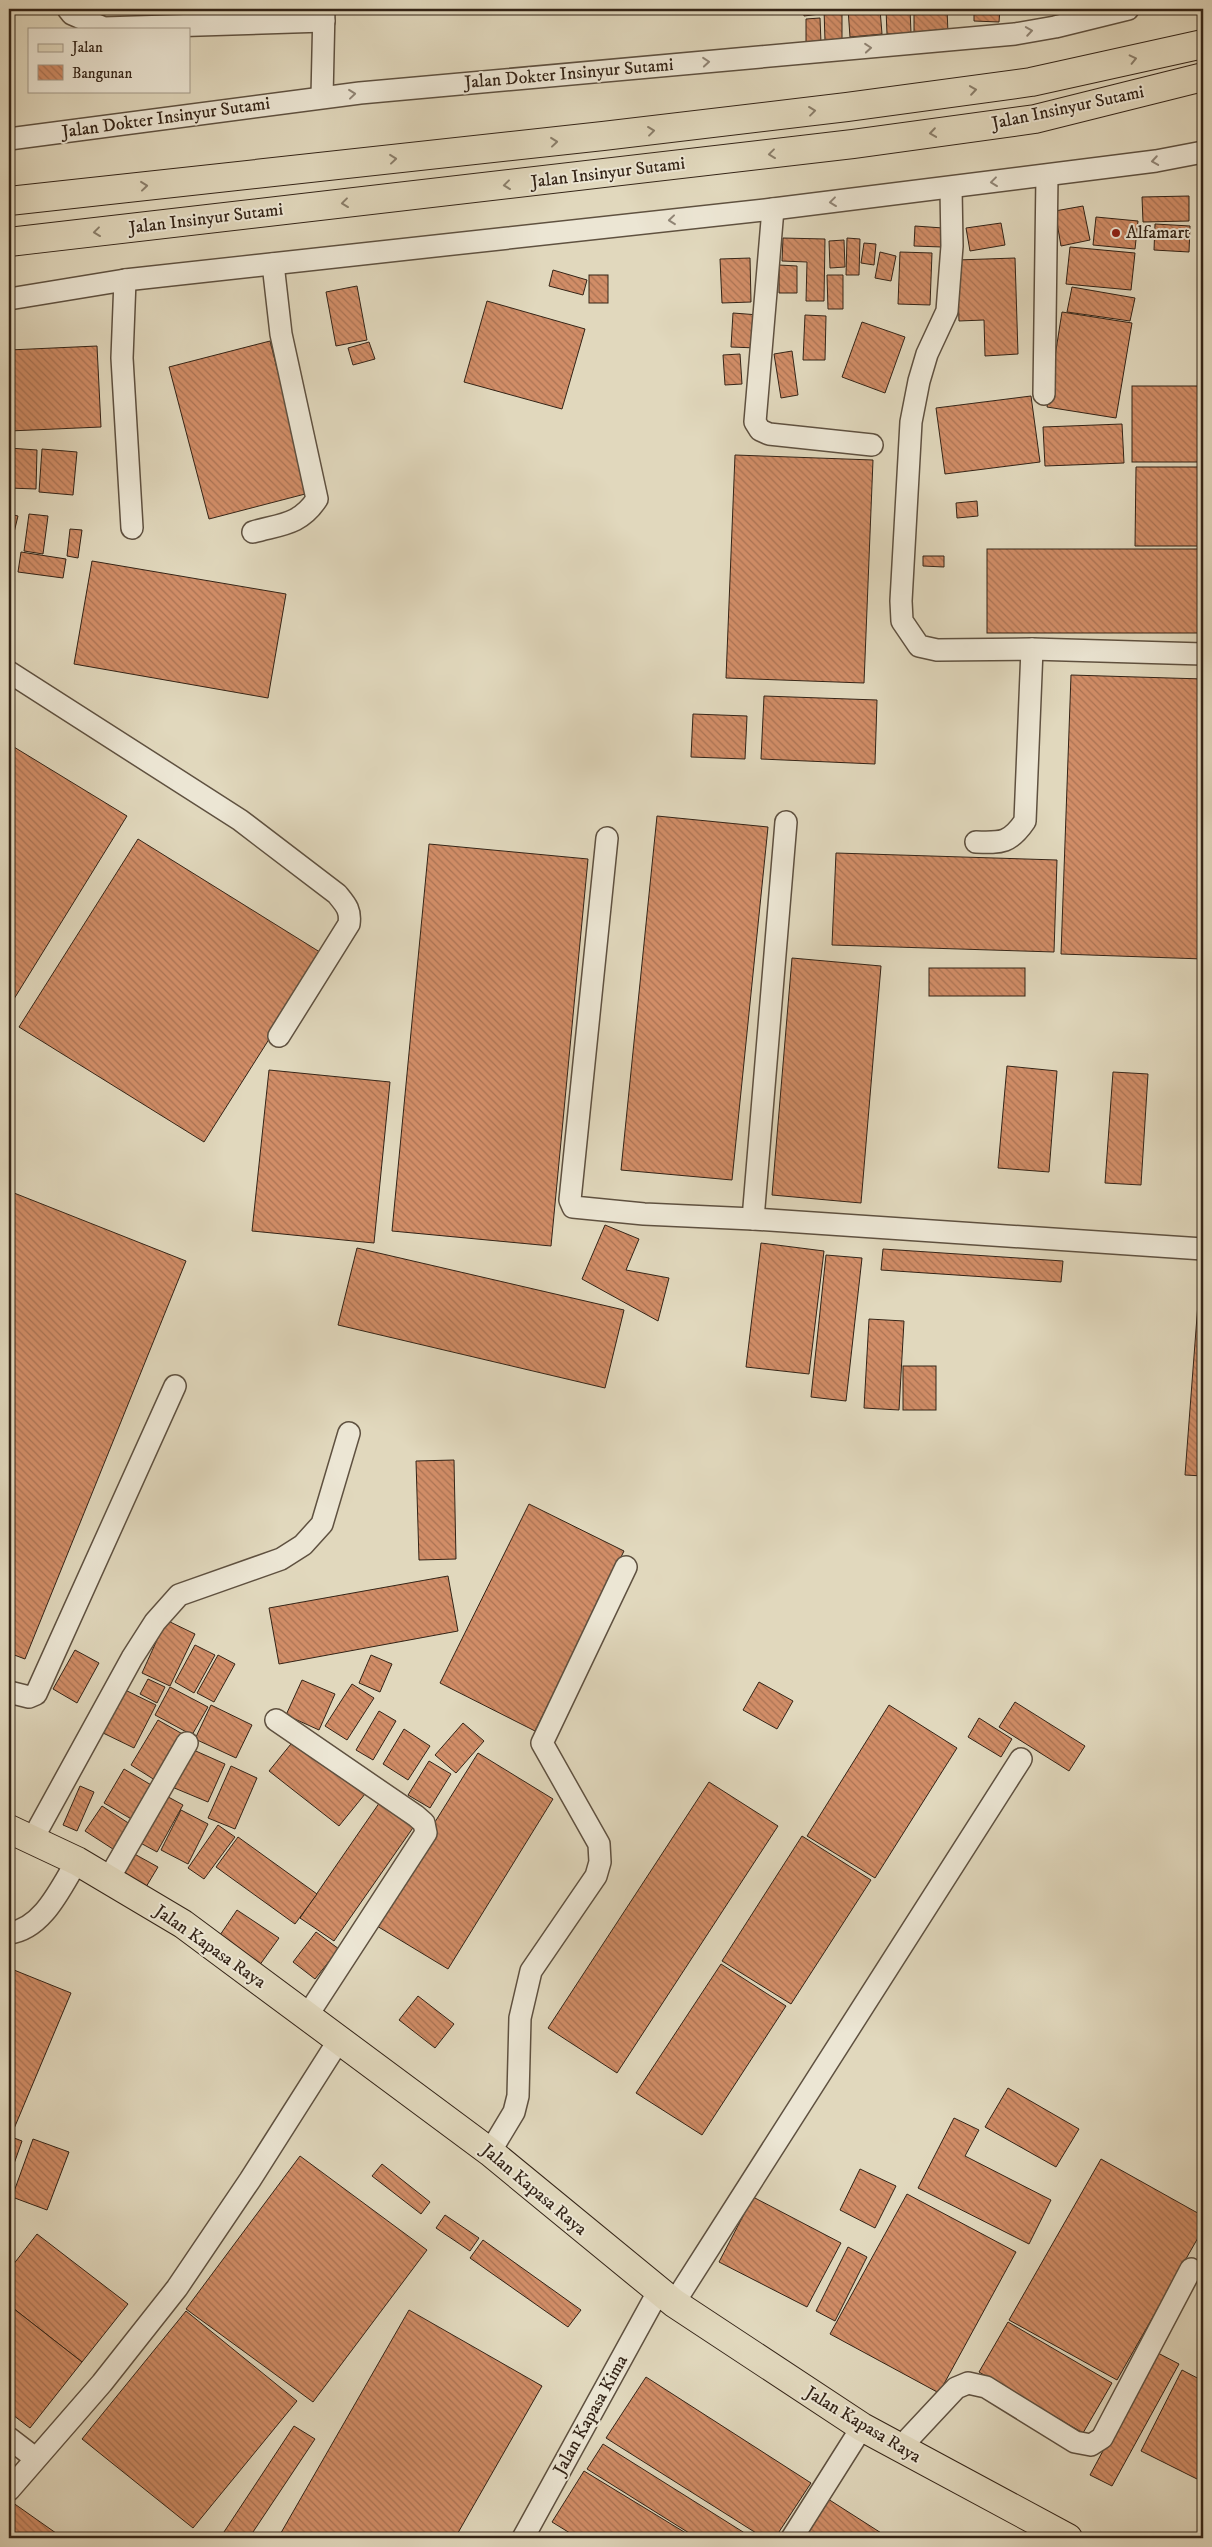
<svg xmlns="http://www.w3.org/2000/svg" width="1212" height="2547" viewBox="0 0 1212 2547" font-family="'IM FELL DW Pica',serif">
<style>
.building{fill:url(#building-back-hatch);stroke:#342417}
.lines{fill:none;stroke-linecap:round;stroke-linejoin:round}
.minor-casing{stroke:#5f5140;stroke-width:24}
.major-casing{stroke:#342417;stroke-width:30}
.highway-casing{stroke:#342417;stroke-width:30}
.minor{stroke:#ece6d4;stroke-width:21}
.major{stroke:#e1d8bd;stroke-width:28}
.highway{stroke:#e1d8bd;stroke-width:28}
.oneway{stroke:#908576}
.oneway2{stroke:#8a7e6a}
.poi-dot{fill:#8f2418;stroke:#ece6d4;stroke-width:2}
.labels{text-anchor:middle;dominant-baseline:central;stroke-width:4;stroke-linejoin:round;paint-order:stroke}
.street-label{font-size:18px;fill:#342417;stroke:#ece6d4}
.poi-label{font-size:18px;fill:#342417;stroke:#ece6d4;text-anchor:start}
</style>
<defs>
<pattern id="building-back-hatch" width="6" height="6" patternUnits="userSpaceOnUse" patternTransform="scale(1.25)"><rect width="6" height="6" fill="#d18d67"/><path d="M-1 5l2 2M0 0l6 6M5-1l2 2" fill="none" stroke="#aa7354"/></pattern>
</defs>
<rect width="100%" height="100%" fill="#e1d8bd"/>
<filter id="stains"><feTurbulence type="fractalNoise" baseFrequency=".004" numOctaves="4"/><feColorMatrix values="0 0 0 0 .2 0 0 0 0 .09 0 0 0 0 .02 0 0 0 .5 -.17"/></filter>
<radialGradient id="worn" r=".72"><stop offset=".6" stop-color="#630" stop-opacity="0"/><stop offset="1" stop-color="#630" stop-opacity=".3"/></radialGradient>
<!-- building -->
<g class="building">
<path d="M803,9H820V14L804,16Z"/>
<path d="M824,9H842V41H825Z"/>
<path d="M848,9H880L882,34L850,37Z"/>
<path d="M886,9H910L911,33L887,34Z"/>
<path d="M914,9H947L948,33L914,34Z"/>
<path d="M974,9H1000L999,22L974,21Z"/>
<path d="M820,18L821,43L806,44V19Z"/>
<path d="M1189,196V221L1143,222L1142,197Z"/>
<path d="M1083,206L1090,240L1061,246L1055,211Z"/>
<path d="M1096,217L1138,221L1135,249L1093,245Z"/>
<path d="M1001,223L1005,245L970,251L966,228Z"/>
<path d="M1155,224L1190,226L1189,252L1154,250Z"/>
<path d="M915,226L943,228L942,247L914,246Z"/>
<path d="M783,238L825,239L824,301H806L807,262L782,261Z"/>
<path d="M847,238L860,239L859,275H846Z"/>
<path d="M844,240L845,267L830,268L829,241Z"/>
<path d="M864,243L876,244L874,265L861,263Z"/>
<path d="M1070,247L1135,253L1131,290L1066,284Z"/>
<path d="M880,252L896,256L891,281L875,278Z"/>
<path d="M900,252L932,253L930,305L898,304Z"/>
<path d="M750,258L751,302L722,303L720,259Z"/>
<path d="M1015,258L1018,354L985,356L984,320L959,321L957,260Z"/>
<path d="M779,265L797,266V293H779Z"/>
<path d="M553,270L587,280L583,295L549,286Z"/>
<rect x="589" y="275" width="19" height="28"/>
<path d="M827,275H843V309H828Z"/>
<path d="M357,286L367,340L336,346L326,292Z"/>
<path d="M1072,287L1135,298L1130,321L1067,312Z"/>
<path d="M487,301L585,329L562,409L464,382Z"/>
<path d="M1062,312L1132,323L1116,418L1047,407Z"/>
<path d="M733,313L759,315L757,348L731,347Z"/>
<path d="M805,315L826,316L825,360H803Z"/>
<path d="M862,322L905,337L885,393L842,377Z"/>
<path d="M270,341L309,493L209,519L169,367Z"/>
<path d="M369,342L375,359L353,365L348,348Z"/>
<path d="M97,346L101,427L9,431V350Z"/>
<path d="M792,351L798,395L781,398L774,354Z"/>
<path d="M740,354L742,384L725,385L723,355Z"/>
<rect x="1132" y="386" width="71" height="76"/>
<path d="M1031,396L1040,462L945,474L936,408Z"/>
<path d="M1122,424L1124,463L1045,466L1043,427Z"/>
<path d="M9,448L37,450L36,489L9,488Z"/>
<path d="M42,449L77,452L73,495L39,492Z"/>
<path d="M735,455L873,460L864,683L726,678Z"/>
<path d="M1136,467H1203V546H1135Z"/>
<path d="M977,501L978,516L957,518L956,503Z"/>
<path d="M9,514L18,516L9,553Z"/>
<path d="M29,514L48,516L43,554L24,551Z"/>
<path d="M70,529L82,530L78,558L67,556Z"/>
<rect x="987" y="549" width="216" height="84"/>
<path d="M21,552L66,559L63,578L18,572Z"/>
<path d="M923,556H944V567L923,566Z"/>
<path d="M92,561L286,594L268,698L74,664Z"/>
<path d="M1071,675L1203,679V959L1061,954Z"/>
<path d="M764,696L877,700L875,764L761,759Z"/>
<path d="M693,714L747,716L745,759L691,757Z"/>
<path d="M9,744L127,816L9,1007Z"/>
<path d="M657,816L768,827L732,1180L621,1170Z"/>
<path d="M138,839L323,954L204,1142L19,1027Z"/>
<path d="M429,844L588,859L551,1246L392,1231Z"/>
<path d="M836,853L1057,860L1054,952L832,945Z"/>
<path d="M792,958L881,966L861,1203L772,1195Z"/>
<rect x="929" y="968" width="96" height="28"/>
<path d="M1007,1066L1057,1071L1049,1172L998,1168Z"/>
<path d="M269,1070L390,1082L374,1243L252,1231Z"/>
<path d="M1113,1072L1148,1074L1141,1185L1105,1183Z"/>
<path d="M9,1191L186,1261L25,1659L9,1653Z"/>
<path d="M605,1225L639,1239L626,1270L669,1278L658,1321L582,1279Z"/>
<path d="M761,1243L824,1251L809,1374L746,1367Z"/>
<path d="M357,1248L624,1310L605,1388L338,1325Z"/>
<path d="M883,1249L1063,1261L1061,1282L881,1270Z"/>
<path d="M826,1255L862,1258L846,1401L811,1397Z"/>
<path d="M1199,1290H1203V1476L1185,1475Z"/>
<path d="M869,1319L904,1321L899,1410L864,1408Z"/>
<rect x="903" y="1366" width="33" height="44"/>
<path d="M454,1460L456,1559L419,1560L416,1461Z"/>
<path d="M529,1504L624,1551L535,1731L440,1683Z"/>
<path d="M448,1576L458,1631L279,1664L269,1608Z"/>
<path d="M166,1620L195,1634L170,1686L142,1673Z"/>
<path d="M195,1645L215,1655L194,1693L175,1682Z"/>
<path d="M75,1650L99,1663L77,1703L53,1689Z"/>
<path d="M218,1655L235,1664L214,1702L197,1693Z"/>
<path d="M371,1655L392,1664L380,1692L359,1683Z"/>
<path d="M148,1679L165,1687L157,1703L140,1694Z"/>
<path d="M302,1680L335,1694L319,1730L286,1715Z"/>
<path d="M759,1682L793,1701L777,1729L743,1710Z"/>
<path d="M352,1684L374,1698L347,1740L325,1726Z"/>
<path d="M170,1687L208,1707L192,1735L155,1715Z"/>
<path d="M123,1689L156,1705L134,1748L101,1732Z"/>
<path d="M1015,1702L1085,1746L1069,1771L999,1727Z"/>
<path d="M211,1705L252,1725L236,1758L195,1739Z"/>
<path d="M889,1705L957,1748L875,1878L807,1836Z"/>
<path d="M379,1711L396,1721L373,1760L356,1750Z"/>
<path d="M979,1718L1012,1739L1001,1757L968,1737Z"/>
<path d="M158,1720L186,1736L158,1782L131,1765Z"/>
<path d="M463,1723L484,1741L456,1773L435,1755Z"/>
<path d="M404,1729L430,1746L408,1780L383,1764Z"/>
<path d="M295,1739L365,1794L339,1826L269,1771Z"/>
<path d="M189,1748L225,1764L208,1802L172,1787Z"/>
<path d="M478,1753L553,1799L448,1969L372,1923Z"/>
<path d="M429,1761L451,1774L430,1808L408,1795Z"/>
<path d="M231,1766L257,1778L235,1829L208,1818Z"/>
<path d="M124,1769L153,1786L133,1820L104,1803Z"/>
<path d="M709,1782L778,1826L617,2073L548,2028Z"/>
<path d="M80,1786L94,1792L77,1831L63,1825Z"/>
<path d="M161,1793L183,1805L157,1852L135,1840Z"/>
<path d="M382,1799L417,1822L334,1941L300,1918Z"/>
<path d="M102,1806L133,1826L116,1851L85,1831Z"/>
<path d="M181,1810L208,1824L188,1864L161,1850Z"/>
<path d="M218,1825L235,1837L204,1879L188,1868Z"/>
<path d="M802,1836L871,1880L791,2004L722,1961Z"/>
<path d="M238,1837L317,1894L295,1924L216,1867Z"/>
<path d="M129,1851L158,1867L146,1887L118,1871Z"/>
<path d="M237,1910L279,1938L259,1966L218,1938Z"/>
<path d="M316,1932L339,1949L315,1979L293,1962Z"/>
<path d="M721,1964L786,2006L702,2135L636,2093Z"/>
<path d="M9,1968L71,1993L13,2131L9,2130Z"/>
<path d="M418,1996L454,2024L435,2048L399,2020Z"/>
<path d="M1008,2088L1079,2129L1056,2167L985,2127Z"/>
<path d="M954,2118L979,2130L965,2156L1051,2200L1029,2244L918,2188Z"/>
<path d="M9,2136L22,2141L9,2178Z"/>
<path d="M33,2139L69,2152L47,2210L12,2197Z"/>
<path d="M300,2156L427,2250L313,2402L186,2309Z"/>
<path d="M1101,2159L1203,2216V2229L1117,2380L1009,2320Z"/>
<path d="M382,2164L430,2202L421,2214L372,2176Z"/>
<path d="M860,2169L896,2186L875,2228L840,2210Z"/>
<path d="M907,2194L1016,2252L939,2393L830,2334Z"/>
<path d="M753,2197L841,2243L807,2307L719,2262Z"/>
<path d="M445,2215L479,2238L470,2251L436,2228Z"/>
<path d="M37,2234L128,2304L82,2362L9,2305V2270Z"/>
<path d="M483,2240L581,2310L568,2327L470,2258Z"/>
<path d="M848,2247L867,2257L835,2321L816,2311Z"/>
<path d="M9,2305L82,2362L30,2428L9,2412Z"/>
<path d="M409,2310L542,2386L455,2538H278Z"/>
<path d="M186,2311L297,2401L193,2528L82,2439Z"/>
<path d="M1008,2322L1112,2383L1083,2433L979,2372Z"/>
<path d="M1156,2352L1179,2364L1112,2486L1090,2475Z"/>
<path d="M1182,2370L1203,2381V2482L1141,2451Z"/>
<path d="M646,2377L811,2483L775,2538H764L606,2438Z"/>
<path d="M294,2426L315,2439L249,2538H220Z"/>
<path d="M603,2444L751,2537L697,2538L587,2469Z"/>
<path d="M584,2471L694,2538H578L552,2522Z"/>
<path d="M828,2499L889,2538H803Z"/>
<path d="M9,2500L63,2538H9Z"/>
</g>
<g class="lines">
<defs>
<g id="minor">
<path d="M68,9L72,14L104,28L324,21"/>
<path d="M322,97L324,9"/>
<path d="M9,139L360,93L1015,34L1055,27L1128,9"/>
<path d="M951,188L952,246L947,311L927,354L919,381L911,422L901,601L902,621L919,646L937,650L1032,649L1203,654"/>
<path d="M773,209L755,422L760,430L769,434L872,445"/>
<path d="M125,280L122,358L132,528"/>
<path d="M9,299L125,280L773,209L1156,161L1203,152"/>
<path d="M1044,394L1047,176"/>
<path d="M253,532C281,524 300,525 317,499L281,334L273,264"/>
<path d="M9,672L240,820L337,894C346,905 351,910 349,924L279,1036"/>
<path d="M607,838L570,1200L573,1207L644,1214L753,1219L1203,1249"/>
<path d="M976,842C1002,843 1010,843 1025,821L1032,649"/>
<path d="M753,1219L786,822"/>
<path d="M9,1692L29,1697L36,1694L175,1386"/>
<path d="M276,1720L416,1816L424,1823L426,1833L307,2016"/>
<path d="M32,1840L132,1658L155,1622L179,1595L281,1559L303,1545L322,1524L349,1433"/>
<path d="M108,1880L187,1743"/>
<path d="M9,1933C43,1929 61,1887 77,1861"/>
<path d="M490,2152L514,2112L518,2096L520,2018L531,1971L596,1876L600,1862L599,1844L542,1743L626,1567"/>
<path d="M674,2303L1021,1759"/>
<path d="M9,2438L35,2458"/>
<path d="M899,2449L956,2388L968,2383L986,2387L1075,2442L1091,2445L1102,2438L1191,2269"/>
<path d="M9,2490L102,2383L177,2288L250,2180L339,2040"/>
<path d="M523,2538L658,2292"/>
<path d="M792,2538L862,2427"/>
</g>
<path id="major" d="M9,1829L77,1861L183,1924L490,2152L674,2303L862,2427L1068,2538"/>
<g id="highway">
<path d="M9,201L603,136L847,107L1031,82L1203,44"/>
<path d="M9,242L853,144L1035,119L1203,77"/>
</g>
</defs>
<!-- minor casing -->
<use href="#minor" class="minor-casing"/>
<!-- major casing -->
<use href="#major" class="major-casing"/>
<!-- highway casing -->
<use href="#highway" class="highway-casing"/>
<!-- minor -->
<use href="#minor" class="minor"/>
<!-- major -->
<use href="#major" class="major"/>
<!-- highway -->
<use href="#highway" class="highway"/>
</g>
<!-- one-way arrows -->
<defs><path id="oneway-chevron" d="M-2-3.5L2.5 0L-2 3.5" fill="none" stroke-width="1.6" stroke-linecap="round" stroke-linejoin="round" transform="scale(1.25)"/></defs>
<g class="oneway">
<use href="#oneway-chevron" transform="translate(1029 31) rotate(-9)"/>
<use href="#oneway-chevron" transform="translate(868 48) rotate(-5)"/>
<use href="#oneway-chevron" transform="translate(706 62) rotate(-5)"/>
<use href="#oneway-chevron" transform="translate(352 94) rotate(-6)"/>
<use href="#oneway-chevron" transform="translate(1155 161) rotate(171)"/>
<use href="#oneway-chevron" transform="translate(994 182) rotate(173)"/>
<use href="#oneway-chevron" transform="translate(833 202) rotate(173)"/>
<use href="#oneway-chevron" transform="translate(672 220) rotate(174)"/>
</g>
<g class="oneway2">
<use href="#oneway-chevron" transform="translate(1133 59) rotate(-13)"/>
<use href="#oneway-chevron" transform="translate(973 90) rotate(-8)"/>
<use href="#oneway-chevron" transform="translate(812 111) rotate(-7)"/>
<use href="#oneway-chevron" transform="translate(651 131) rotate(-7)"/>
<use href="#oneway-chevron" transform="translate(933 133) rotate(172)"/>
<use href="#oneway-chevron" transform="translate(554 142) rotate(-6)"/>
<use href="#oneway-chevron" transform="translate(772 154) rotate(173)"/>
<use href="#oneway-chevron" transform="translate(393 159) rotate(-6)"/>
<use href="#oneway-chevron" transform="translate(507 185) rotate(173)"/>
<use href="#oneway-chevron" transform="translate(144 186) rotate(-6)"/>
<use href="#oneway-chevron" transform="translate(345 203) rotate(173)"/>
<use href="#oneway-chevron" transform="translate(97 232) rotate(173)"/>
</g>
<!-- markers -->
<circle class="poi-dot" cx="1116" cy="233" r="5"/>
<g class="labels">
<!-- street labels -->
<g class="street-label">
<text transform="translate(569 74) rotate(-5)">Jalan Dokter Insinyur Sutami</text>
<text transform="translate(1068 108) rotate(-12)">Jalan Insinyur Sutami</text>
<text transform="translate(166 118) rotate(-8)">Jalan Dokter Insinyur Sutami</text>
<text transform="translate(608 173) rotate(-7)">Jalan Insinyur Sutami</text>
<text transform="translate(206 219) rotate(-7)">Jalan Insinyur Sutami</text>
<text transform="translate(210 1947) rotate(35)">Jalan Kapasa Raya</text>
<text transform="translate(534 2190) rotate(40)">Jalan Kapasa Raya</text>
<text transform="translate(591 2415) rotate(-61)">Jalan Kapasa Kima</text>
<text transform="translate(863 2425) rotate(31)">Jalan Kapasa Raya</text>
</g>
<!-- poi labels -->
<g class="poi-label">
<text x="1126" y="233">Alfamart</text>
</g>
</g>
<!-- margin -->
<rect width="1212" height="2547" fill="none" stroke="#e1d8bd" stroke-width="30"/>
<rect x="10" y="10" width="1192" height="2527" fill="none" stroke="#342417" stroke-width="2.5"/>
<rect x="15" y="15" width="1182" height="2517" fill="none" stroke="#342417"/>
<!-- legend -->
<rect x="28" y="28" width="162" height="65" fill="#ece6d4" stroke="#a29888"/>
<rect x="38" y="44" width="25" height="8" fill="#e1d8bd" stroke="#a29888"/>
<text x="72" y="52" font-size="15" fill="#342417">Jalan</text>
<rect x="38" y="65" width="25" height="15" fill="url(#building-back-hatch)" stroke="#a29888"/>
<text x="72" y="78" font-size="15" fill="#342417">Bangunan</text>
<rect width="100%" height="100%" filter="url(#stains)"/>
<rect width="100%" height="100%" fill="url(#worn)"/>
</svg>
